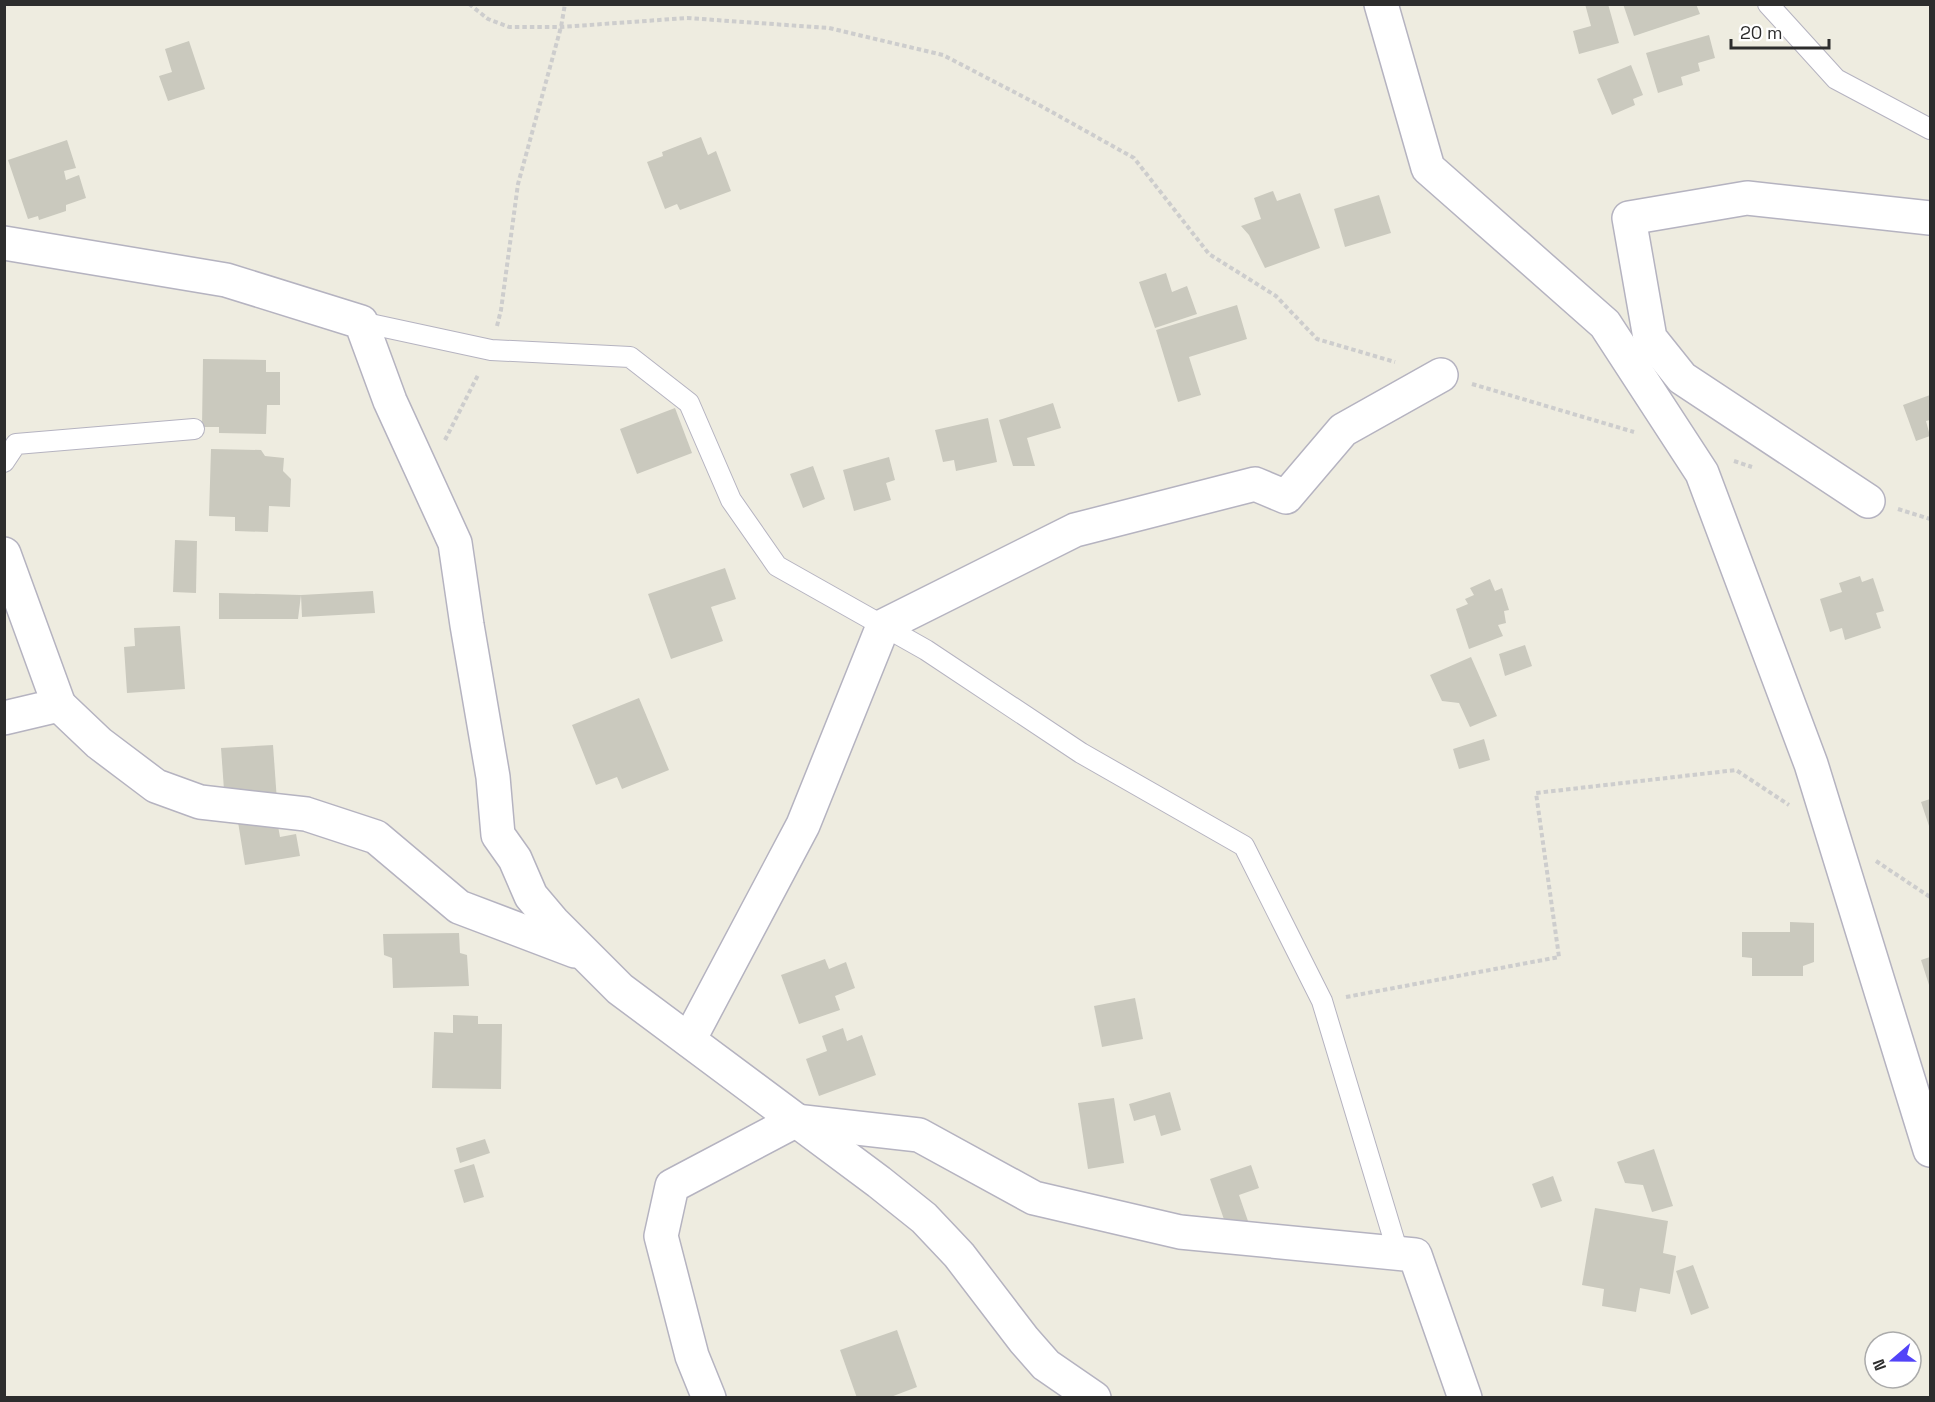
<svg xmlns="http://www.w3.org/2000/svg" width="1935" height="1402" viewBox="0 0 1935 1402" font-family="'Space Grotesk',sans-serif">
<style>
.building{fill:#cac9be}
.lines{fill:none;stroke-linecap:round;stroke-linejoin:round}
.service-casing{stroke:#b5b3c0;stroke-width:22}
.minor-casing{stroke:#b5b3c0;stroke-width:36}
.path{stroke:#cdcdcd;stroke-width:4;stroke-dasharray:4.5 3;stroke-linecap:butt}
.service{stroke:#fff;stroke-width:20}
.minor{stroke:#fff;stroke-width:33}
</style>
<rect width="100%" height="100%" fill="#eeece0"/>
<!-- building -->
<g class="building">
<path d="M1585,4H1608L1619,43L1579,54L1573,31L1591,26Z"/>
<path d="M1623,4H1696L1700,14L1634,36Z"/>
<path d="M1709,35L1715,58L1698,63L1700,71L1681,77L1683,85L1658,93L1646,53Z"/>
<path d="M189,41L205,89L168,101L159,76L172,72L165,49Z"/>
<path d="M1631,65L1643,95L1633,99L1635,105L1612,115L1597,79Z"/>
<path d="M701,137L708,155L716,151L731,191L680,210L677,204L665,209L647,162L663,156L662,152Z"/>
<path d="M67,140L76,168L64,171L66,180L79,175L86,198L66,205V211L39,220L38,216L28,219L8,160Z"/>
<path d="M1273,191L1277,201L1300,193L1320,248L1265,268L1249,235L1241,226L1261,219L1254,198Z"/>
<path d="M1379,195L1391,233L1345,247L1334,209Z"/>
<path d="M1166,273L1172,292L1187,286L1197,314L1155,328L1139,282Z"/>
<path d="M1237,305L1247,339L1189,357L1201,395L1178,402L1156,330Z"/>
<path d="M203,359L266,360V372H280V405H267L266,434L219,433V427H202Z"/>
<path d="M1930,395V420L1926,421L1930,436L1916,441L1903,405Z"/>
<path d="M1053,403L1061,428L1027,438L1035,466H1013L999,420Z"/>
<path d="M675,408L692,453L637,474L620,429Z"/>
<path d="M988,418L997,462L956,471L954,460L943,462L935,430Z"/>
<path d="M211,449L261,450L265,456L284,458L283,471L291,479L290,507L269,506L268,532L235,531V517L209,516Z"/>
<path d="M889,457L895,480L886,483L891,500L854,511L843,470Z"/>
<path d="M813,466L825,499L803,508L790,474Z"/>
<path d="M175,540L197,541L196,593L173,592Z"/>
<path d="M725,568L736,599L711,607L723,641L671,659L648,594Z"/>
<path d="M1860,576L1862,582L1873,578L1884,611L1876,613L1881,628L1845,640L1842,628L1830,632L1820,599L1842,592L1839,583Z"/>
<path d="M1490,579L1495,591L1502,588L1509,610L1504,611L1506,623L1498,625L1503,636L1469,649L1456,609L1468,604L1465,599L1474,595L1470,588Z"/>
<path d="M373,591L375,613L302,617L301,595Z"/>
<path d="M219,593L301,595L298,619H219Z"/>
<path d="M180,626L185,689L127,693L124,647L135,646L134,628Z"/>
<path d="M1525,645L1532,666L1505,676L1499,654Z"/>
<path d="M1471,657L1497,716L1470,727L1459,703L1442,701L1430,675Z"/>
<path d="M639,698L669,770L622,789L617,777L596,785L572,725Z"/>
<path d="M1484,739L1490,760L1459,769L1453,749Z"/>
<path d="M273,745L277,801L225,804L221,748Z"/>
<path d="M1930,799V829L1921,802Z"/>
<path d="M276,815L280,837L296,834L300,856L245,865L238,822Z"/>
<path d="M1790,922L1814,923V962L1803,966V976H1752V958L1742,957V932H1790Z"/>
<path d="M459,933L460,953L467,955L469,986L393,988L392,958L384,955L383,934Z"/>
<path d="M1930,957V988L1921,960Z"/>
<path d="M825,959L829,969L846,962L855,988L835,996L840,1010L799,1024L781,975Z"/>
<path d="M1135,998L1143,1039L1102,1047L1094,1006Z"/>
<path d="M453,1015L478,1016V1024H502L501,1089L432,1088L434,1032L453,1033Z"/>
<path d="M843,1028L847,1041L862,1035L876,1075L819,1096L806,1059L827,1051L822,1036Z"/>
<path d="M1170,1092L1181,1130L1161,1136L1155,1115L1134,1121L1129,1104Z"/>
<path d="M1114,1098L1124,1163L1088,1169L1078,1103Z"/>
<path d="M485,1139L490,1153L460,1163L456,1148Z"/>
<path d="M1654,1149L1673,1206L1652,1212L1643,1185L1625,1183L1617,1162Z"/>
<path d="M474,1164L484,1197L464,1203L454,1170Z"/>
<path d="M1251,1165L1259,1188L1239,1195L1249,1224L1228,1231L1210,1179Z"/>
<path d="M1553,1176L1562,1201L1541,1208L1532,1184Z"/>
<path d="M1595,1208L1668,1221L1663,1253L1676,1256L1670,1294L1640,1288L1636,1312L1602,1306L1604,1289L1582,1285Z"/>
<path d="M1693,1265L1709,1308L1691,1315L1676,1271Z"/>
<path d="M897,1330L917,1387L888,1398H857L840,1350Z"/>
</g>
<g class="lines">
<defs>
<g id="service">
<path d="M1768,4L1836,79L1930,129"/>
<path d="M361,322L491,350L630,357L689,403L731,500L777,566L926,650L1081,753L1244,846L1322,1001L1398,1253"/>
<path d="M4,462L16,444L194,429"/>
</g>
<g id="minor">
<path d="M1381,4L1428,168L1605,324L1702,473L1811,764L1930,1150"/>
<path d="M4,243L226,280L361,322L390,401L455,543L467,625L493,777L498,835L515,859L531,896L553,922L620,989L879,1182L924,1218L959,1255L1024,1340L1046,1365L1094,1398"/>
<path d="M1868,501L1682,378L1650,338L1629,218L1747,198L1930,218"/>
<path d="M4,554L59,705L4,718"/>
<path d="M59,705L99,743L156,786L200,802L306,814L376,837L459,907L575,951"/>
<path d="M689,1040L803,825L883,626L1075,530L1255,484L1286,497L1343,430L1441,375"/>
<path d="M709,1398L692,1356L661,1236L672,1186L795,1121L919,1135L1034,1198L1180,1232L1415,1255L1465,1398"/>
</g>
</defs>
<!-- service casing -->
<use href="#service" class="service-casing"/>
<!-- minor casing -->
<use href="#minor" class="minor-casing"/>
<!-- path -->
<g class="path">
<path d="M469,4L488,19L509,27H561L687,18L829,28L943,55L1041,106L1134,158L1209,254L1276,296L1317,339L1395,362"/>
<path d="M497,326L501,310L518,184L561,27L565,4"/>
<path d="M1472,384L1634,432"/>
<path d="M445,440L478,375"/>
<path d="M1734,461L1752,467"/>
<path d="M1898,509L1930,519"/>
<path d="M1876,861L1930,897"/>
<path d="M1346,997L1559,957L1536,793L1736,770L1789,805"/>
</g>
<!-- service -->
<use href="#service" class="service"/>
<!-- minor -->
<use href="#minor" class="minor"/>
</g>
<!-- border -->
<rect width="1935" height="1402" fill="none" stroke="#2d2d2d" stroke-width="12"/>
<!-- north arrow -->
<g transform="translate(1893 1360) rotate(250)"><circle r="28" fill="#ffffff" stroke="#ababab" stroke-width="1.5"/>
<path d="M0-4.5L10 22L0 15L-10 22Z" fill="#5243f8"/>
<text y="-9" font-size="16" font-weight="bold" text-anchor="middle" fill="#2d2d2d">N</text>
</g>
<!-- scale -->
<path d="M1731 39v9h98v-9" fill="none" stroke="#2d2d2d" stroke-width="3"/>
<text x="1740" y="39" font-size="18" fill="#2d2d2d" stroke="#ffffff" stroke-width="4.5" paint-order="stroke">20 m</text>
</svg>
